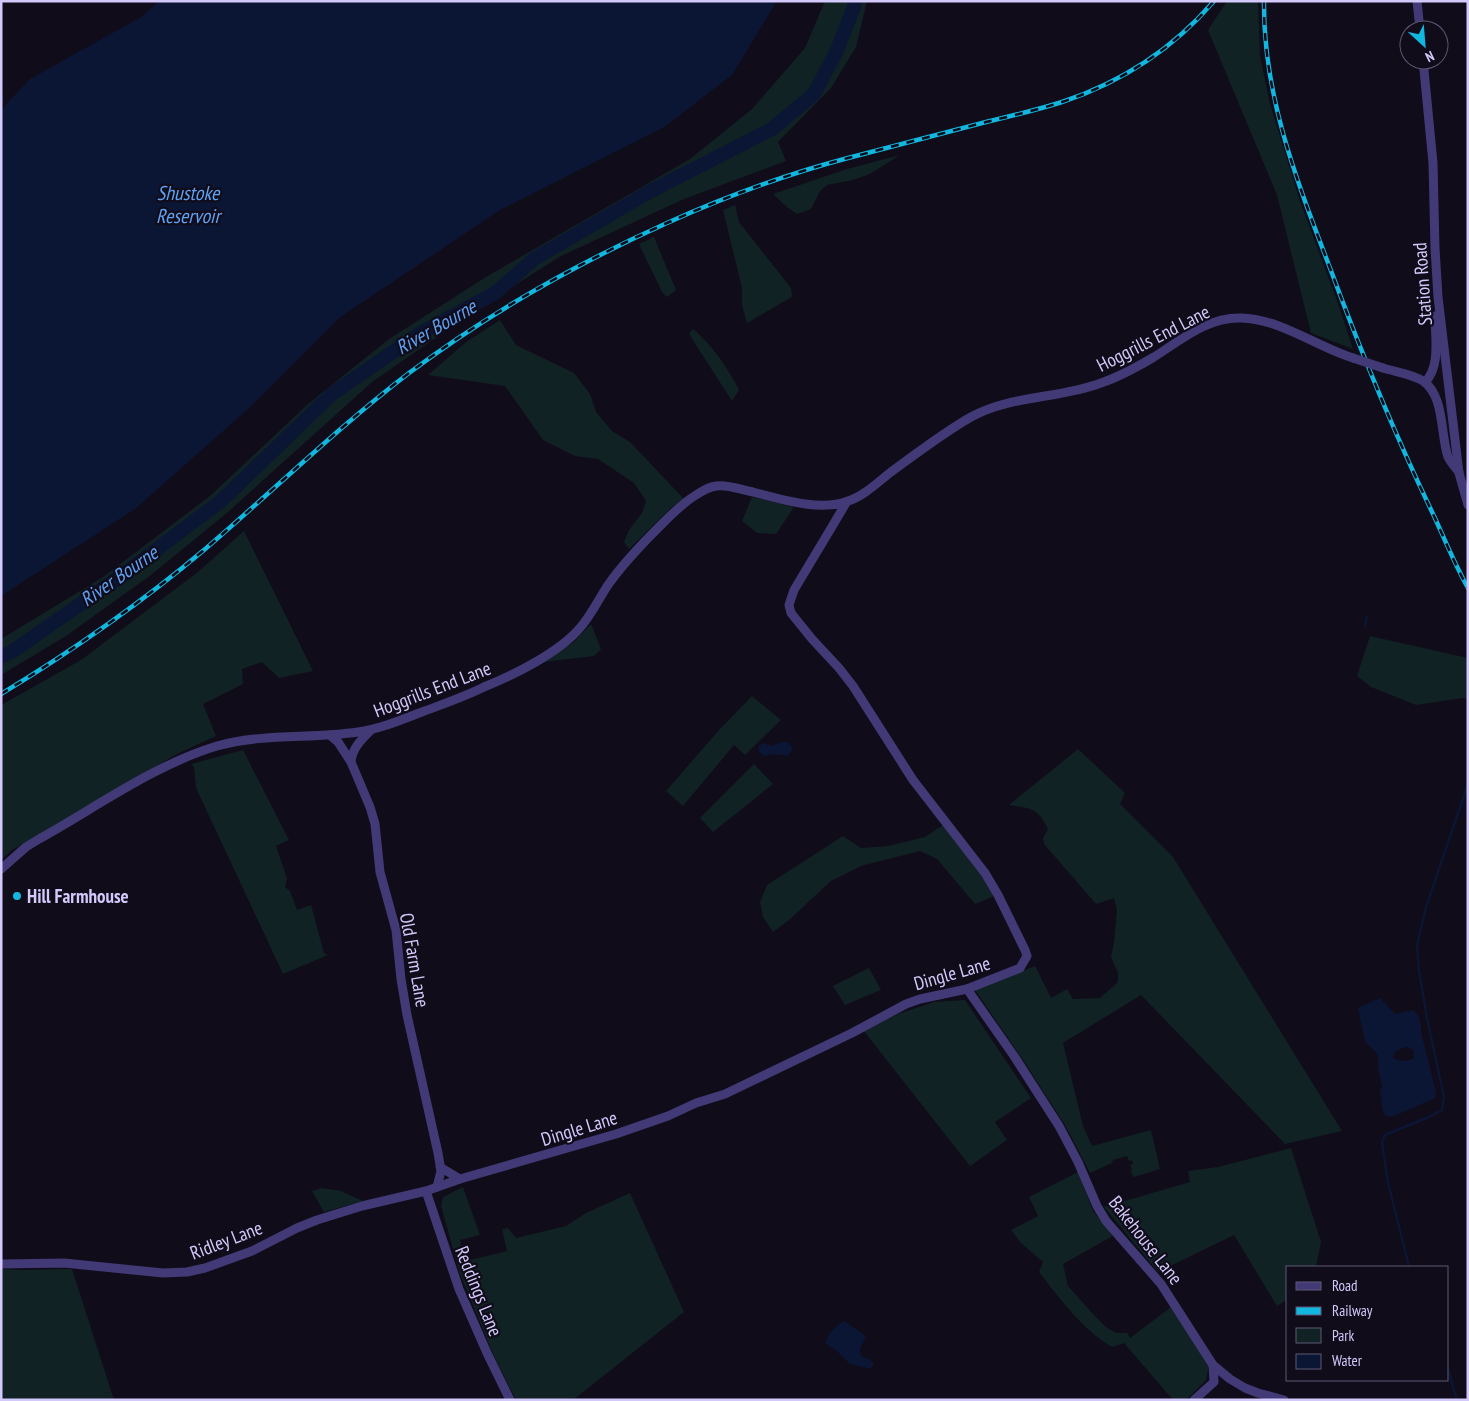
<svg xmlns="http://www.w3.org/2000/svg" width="1469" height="1401" viewBox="0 0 1469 1401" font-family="'PT Sans Narrow',sans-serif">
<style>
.green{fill:#102224}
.water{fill:#0b1634;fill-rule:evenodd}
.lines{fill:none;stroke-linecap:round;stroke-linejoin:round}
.stream{stroke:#0b1634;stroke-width:2.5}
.river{stroke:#0b1634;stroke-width:14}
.minor{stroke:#423a76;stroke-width:9}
.rail-casing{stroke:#11b7df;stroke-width:4.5}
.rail{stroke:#100c1a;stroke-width:2.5;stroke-dasharray:8;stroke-linecap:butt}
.minor-bridge{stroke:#423a76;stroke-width:9}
.poi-dot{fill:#11b7df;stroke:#100c1a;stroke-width:2}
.labels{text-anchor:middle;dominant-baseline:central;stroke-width:4.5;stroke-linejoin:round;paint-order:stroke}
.street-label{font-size:19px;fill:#d3c9fb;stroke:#100c1a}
.poi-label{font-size:19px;font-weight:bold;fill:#d3c9fb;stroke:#100c1a;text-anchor:start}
.water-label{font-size:20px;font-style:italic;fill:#5fa1f3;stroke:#100c1a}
</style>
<rect width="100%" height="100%" fill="#100c1a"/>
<!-- green -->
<g class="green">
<path d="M825,1H867L856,47L831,88L778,142L786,161L684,199L561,256L479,308L372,382L228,512L151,575L66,636L1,675V639L103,577L210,496L308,404L389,339L486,277L690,159L752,109L805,48Z"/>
<path d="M1227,1H1258L1260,56L1270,104L1300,201L1336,298L1353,349L1311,333L1277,195L1208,30Z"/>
<path d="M900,155L870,174L853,180L827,185L820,191L811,209L797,214L787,207L773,194L847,169Z"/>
<path d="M735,205L739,222L791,288L792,297L747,323L742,305V288L723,210Z"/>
<path d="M654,237L676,290L667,297L662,292L639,244Z"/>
<path d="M500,320L516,345L574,373L590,394L596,412L612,431L630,442L684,499L671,508L629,549L624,542L629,530L642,513L646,501L634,483L598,459L575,456L543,440L505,386L428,375L466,342Z"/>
<path d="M693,329C712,345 728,368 739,390L732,401L689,334Z"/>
<path d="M752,497L794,507L776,534L757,533L742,521Z"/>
<path d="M244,531L313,671L279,678L262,662L242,669L243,684L203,704L216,736L179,753L114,790L51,828L12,850L1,860V705L81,660L198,572Z"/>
<path d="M591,624L601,649L594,656L543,662L574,642Z"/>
<path d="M1370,636L1468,658V699L1463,698L1416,705L1371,687L1357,676Z"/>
<path d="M752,696L781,720L745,755L734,745L683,806L666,791L719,730Z"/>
<path d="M1078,749L1125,793L1120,804L1173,857L1342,1131L1285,1144L1141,995L1063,1043L1083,1126L1092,1146L1151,1130L1160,1169L1134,1177L1130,1171L1132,1170L1130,1165L1133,1164L1132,1160L1129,1161L1127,1156L1113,1160L1112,1163L1090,1173L1065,1125L1027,1066L975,990L1035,966L1051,998L1067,989L1073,999L1100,998L1118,982V973L1111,957L1114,942L1117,910L1114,898L1096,904L1044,844L1043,838L1048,829C1038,808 1031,808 1009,805Z"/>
<path d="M243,750L289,840L276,846L287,878L285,887L290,891L297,910L311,905L324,953L328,955L283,974L196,788L194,767L191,764Z"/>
<path d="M754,764L773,784L713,832L700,818Z"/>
<path d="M943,825L975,865L995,896L975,904L937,859L920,851L861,866L831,881L789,920L773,932L763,917L760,902L767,885L843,836L861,848L888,846L925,837Z"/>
<path d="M869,968L881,990L845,1005L833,986Z"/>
<path d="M965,1000L1031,1098L995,1122L1007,1140L970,1166L863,1030L898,1014L934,1002Z"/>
<path d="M1291,1148L1321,1242L1316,1267H1288V1299L1277,1306L1234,1235L1158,1272L1104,1207L1190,1182L1188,1171L1218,1167Z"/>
<path d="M1078,1172L1093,1211L1113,1236L1063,1264L1068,1286L1093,1314L1107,1328L1117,1333H1127L1130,1338L1171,1307L1209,1365L1206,1380L1186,1400H1173L1124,1343L1112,1347C1082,1329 1060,1299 1039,1272L1043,1262L1021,1243L1011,1230L1038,1216L1029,1197Z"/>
<path d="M463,1187L480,1235L460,1240L466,1261L507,1251L502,1229L508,1228L516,1238L566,1226L586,1213L630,1193L684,1312L573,1400H516L494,1356L460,1274L441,1206L443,1197Z"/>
<path d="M322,1188L341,1191L363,1201L324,1212L312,1191Z"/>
<path d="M1,1269L22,1270L72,1269L114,1400H1Z"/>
</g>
<!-- water -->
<g class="water">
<path d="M159,1H775L774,6L732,75L663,128L500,210L339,318L247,410L135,509L1,596V111L8,102L30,79L141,17Z"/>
<path d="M781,742H788L793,749L788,756L774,754L764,756L759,752V746L764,743L772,746Z"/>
<path d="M1380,998L1395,1014L1413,1010C1421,1017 1421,1022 1421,1032L1436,1092L1435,1098L1392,1117L1387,1116L1383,1112L1380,1091L1382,1087L1378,1068V1056L1375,1051L1365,1042L1358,1008ZM1408,1047L1413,1050L1414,1058C1408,1062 1399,1061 1393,1058C1395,1050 1400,1048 1408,1047Z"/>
<path d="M844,1321L866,1336L860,1349L861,1356L870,1360L874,1363L871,1369L850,1364L838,1352L825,1343C829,1333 835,1326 844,1321Z"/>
</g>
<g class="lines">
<!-- stream -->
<g class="stream">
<path d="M1365,626L1367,617"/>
<path d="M1409,1267L1388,1183L1382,1142L1385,1135L1431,1116L1442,1110L1444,1097L1427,1018L1419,971L1417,945L1426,907L1468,784"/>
<path d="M1448,1369L1457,1400"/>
</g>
<!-- river -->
<path class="river" d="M1,657L13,651L125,573L221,501L332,394L419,334L495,293L534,259L649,192L772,129L814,94L837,50L854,7L855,1"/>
<!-- minor -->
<g class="minor">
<path d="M1417,1L1420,30"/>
<path d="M1423,60L1433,163L1435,248L1438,297L1459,473L1468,505"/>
<path d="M1383,368C1396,372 1412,374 1423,381C1445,396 1440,434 1448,457C1451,463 1455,467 1459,472"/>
<path d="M1425,382C1441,367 1435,336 1435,316"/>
<path d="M330,735L338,742L351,762L370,807L375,824L380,872L396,930L401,979L407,1015L438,1153L441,1171L437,1187"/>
<path d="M351,762C352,748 362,739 371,730"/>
<path d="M1,869L26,847L39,839C95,808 156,764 217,746C263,733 311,739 358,732C380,729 401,720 422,712C443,704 464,697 484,687C514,675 558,653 579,629C591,616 598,600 608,585C622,565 639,547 657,529C669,517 681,504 696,495C702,491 709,487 716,486C728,484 741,490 753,492C780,499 821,512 848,501C864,496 878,482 891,472C917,453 943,433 971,417C1010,395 1059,399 1101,383C1119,377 1137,367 1154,357C1181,340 1207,317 1241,318C1281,319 1315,346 1353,358"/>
<path d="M967,989L1014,1056L1059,1126L1078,1162L1097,1206L1106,1221L1161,1284L1213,1365L1230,1379L1245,1388L1258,1393L1284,1400"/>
<path d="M440,1167L460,1179"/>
<path d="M426,1191L459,1289L487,1353L510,1400"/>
<path d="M1,1264L64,1263L163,1273L187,1272L205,1268L252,1251L297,1228L317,1220L362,1206L426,1191L460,1179L616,1134L668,1116L696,1103L725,1094L852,1033L906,1004L920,999L967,989L1020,968L1027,956L1025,950L998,895L985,873L913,780L853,686L839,668L812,639L791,613L789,605L794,590L833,525L846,503"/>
<path d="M1194,1400L1214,1382L1213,1365"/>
</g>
<defs>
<g id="rail">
<path d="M1264,1C1263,96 1297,181 1330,268C1361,352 1395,435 1434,516C1445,540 1455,565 1468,588"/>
<path d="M1,694C72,651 141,603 204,550C273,491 337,428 409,373C489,313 576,264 667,223C725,197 787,174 848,158C894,146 940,134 986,122C1011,116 1037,110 1062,102C1122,82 1173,49 1214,1"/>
</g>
</defs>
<!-- rail casing -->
<use href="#rail" class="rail-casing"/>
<!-- rail -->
<use href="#rail" class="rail"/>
<!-- minor-bridge -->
<path class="minor-bridge" d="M1353,358L1383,368"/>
</g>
<!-- markers -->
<circle class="poi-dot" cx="17" cy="896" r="5"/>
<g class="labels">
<!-- street labels -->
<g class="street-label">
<text transform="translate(1422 284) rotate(-94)">Station Road</text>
<text transform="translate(1153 338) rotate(-27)">Hoggrills End Lane</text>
<text transform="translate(432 689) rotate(-21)">Hoggrills End Lane</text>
<text transform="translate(415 960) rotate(80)">Old Farm Lane</text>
<text transform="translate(952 973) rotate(-16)">Dingle Lane</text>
<text transform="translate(579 1128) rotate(-17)">Dingle Lane</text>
<text transform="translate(226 1240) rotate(-21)">Ridley Lane</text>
<text transform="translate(1146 1240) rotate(52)">Bakehouse Lane</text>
<text transform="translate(479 1291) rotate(68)">Reddings Lane</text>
</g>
<!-- poi labels -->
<g class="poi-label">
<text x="27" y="896">Hill Farmhouse</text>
</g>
<!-- water labels -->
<g class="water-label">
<text x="188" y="193">Shustoke<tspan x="188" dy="23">Reservoir</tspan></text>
<text transform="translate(436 327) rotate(-30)">River Bourne</text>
<text transform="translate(119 576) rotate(-35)">River Bourne</text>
</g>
</g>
<!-- border -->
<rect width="1469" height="1401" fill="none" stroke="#d3c9fb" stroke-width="5"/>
<!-- legend -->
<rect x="1286" y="1266" width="162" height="115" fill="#100c1a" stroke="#5e5874"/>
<rect x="1296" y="1282" width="25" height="8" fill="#423a76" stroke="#5e5874"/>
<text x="1332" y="1291" font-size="15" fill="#d3c9fb">Road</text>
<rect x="1296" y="1307" width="25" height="8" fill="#11b7df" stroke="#5e5874"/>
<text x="1332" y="1316" font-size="15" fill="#d3c9fb">Railway</text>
<rect x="1296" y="1328" width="25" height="15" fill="#102224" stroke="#5e5874"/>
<text x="1332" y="1341" font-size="15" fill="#d3c9fb">Park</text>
<rect x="1296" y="1354" width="25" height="15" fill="#0b1634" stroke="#5e5874"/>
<text x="1332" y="1366" font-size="15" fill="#d3c9fb">Water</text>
<!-- north arrow -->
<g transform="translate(1424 45) rotate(154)"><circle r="24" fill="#100c1a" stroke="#5e5874"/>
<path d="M0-4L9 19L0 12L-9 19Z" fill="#11b7df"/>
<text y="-8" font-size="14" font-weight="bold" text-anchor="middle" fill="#d3c9fb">N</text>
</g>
</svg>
